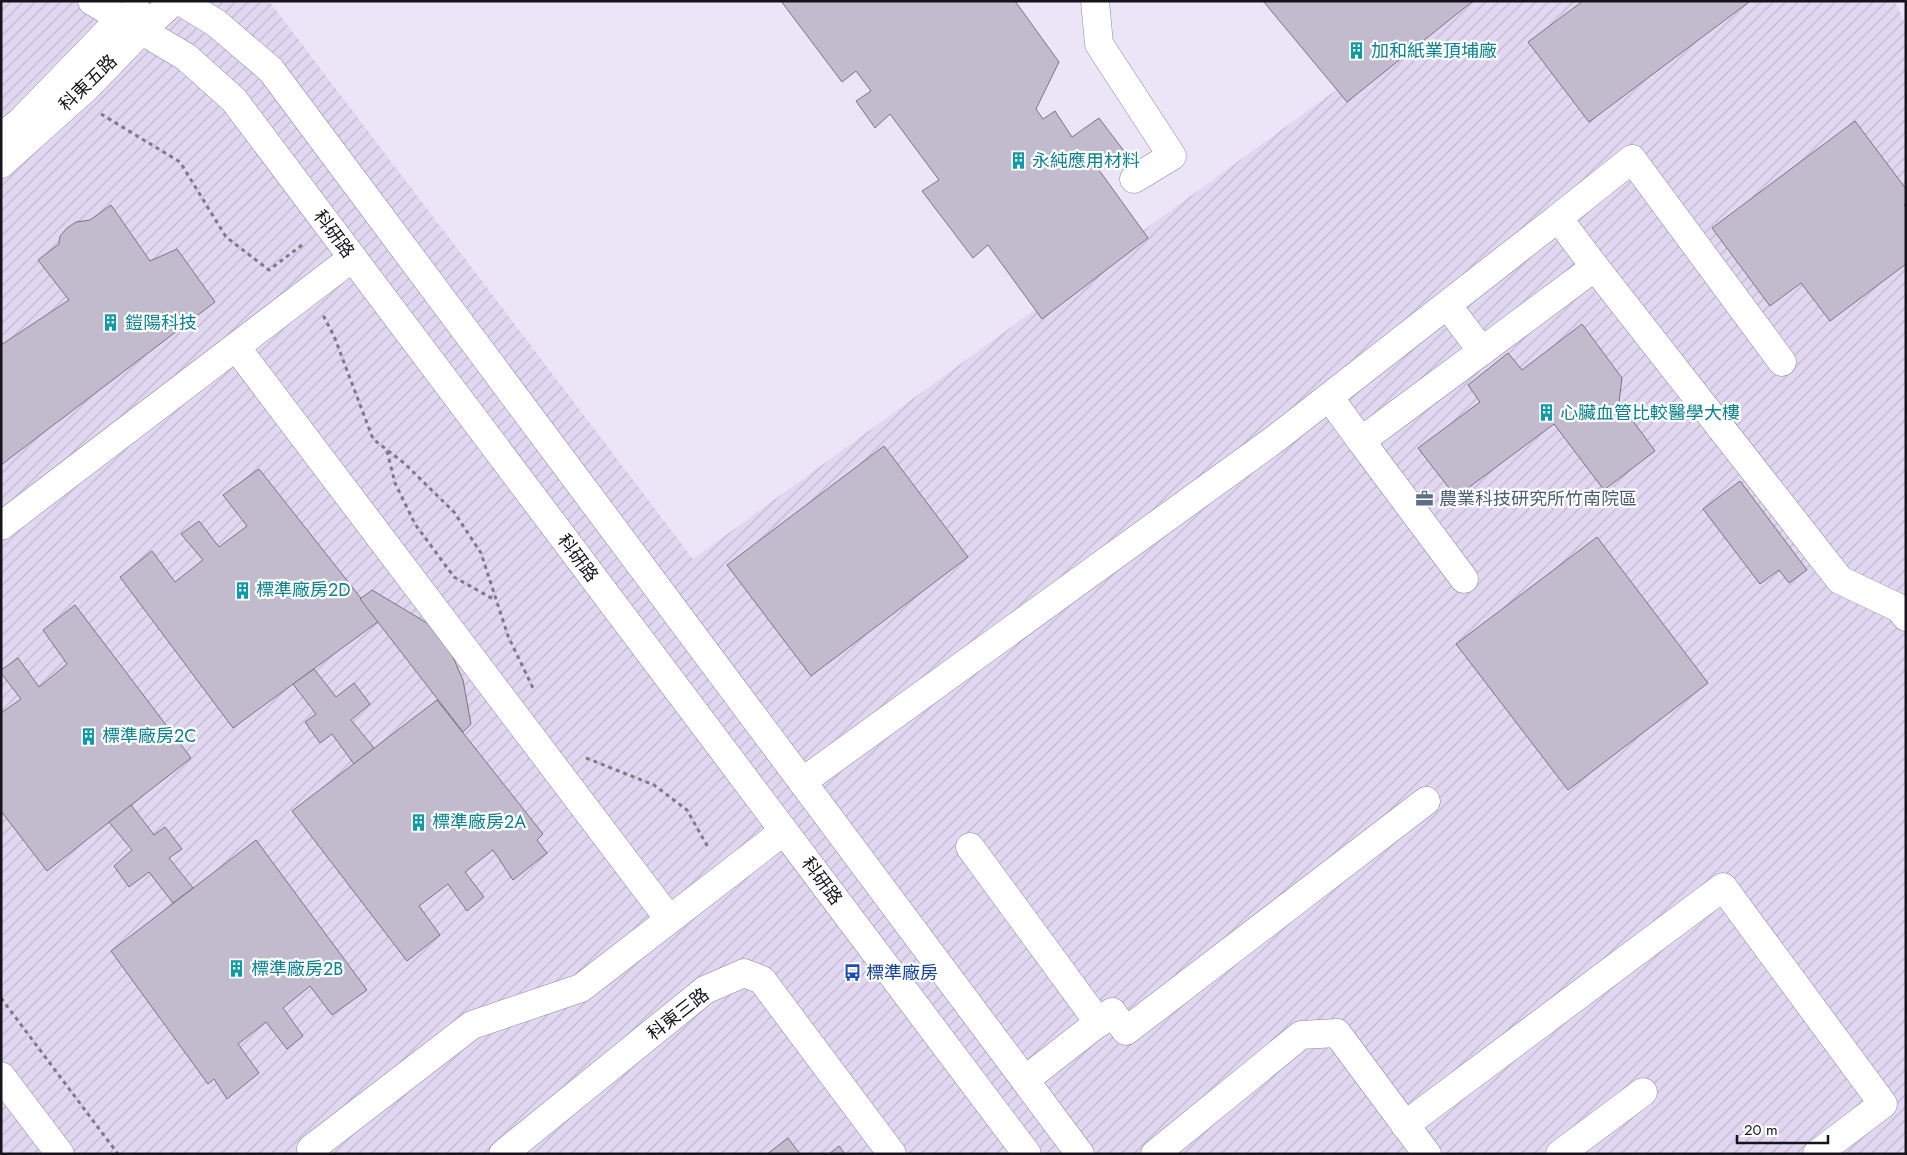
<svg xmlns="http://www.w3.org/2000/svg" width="1907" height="1155" viewBox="0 0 1907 1155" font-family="Jost,'Noto Sans TC',sans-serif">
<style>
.industrial{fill:url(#industrial-furrows)}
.building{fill:#c2bacd;stroke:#7b7485}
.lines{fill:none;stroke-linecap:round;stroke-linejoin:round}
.minor-casing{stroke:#8f8899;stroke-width:29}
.path{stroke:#7e7986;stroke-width:3;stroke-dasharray:4 4;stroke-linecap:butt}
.minor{stroke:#fff;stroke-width:28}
.labels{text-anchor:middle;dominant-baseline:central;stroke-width:4.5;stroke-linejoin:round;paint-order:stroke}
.culture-label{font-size:18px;fill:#0d838f;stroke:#fff;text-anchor:start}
.street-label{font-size:18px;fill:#16141a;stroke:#fff}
.service-label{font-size:18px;fill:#4e5e75;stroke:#fff;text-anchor:start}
.transit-label{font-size:18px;fill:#164399;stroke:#fff;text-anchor:start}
</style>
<defs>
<pattern id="industrial-furrows" width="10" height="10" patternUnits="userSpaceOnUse" patternTransform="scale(1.25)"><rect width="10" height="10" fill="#e1d7f1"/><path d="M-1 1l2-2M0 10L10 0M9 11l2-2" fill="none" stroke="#c0b8ce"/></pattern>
</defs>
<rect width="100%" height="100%" fill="#ece4f7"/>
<!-- industrial -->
<path class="industrial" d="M1,1H269L693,559L1458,1H1895L1906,26V1154H1Z"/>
<!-- building -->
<g class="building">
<path d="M781,1H1015L1059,62L1036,109L1043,119L1055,111L1072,137L1099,118L1124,151L1099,170L1148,238L1042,319L988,245L973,258L922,191L939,180L890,114L875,128L856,101L871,91L856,71L842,82Z"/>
<path d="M1263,1H1473L1347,102Z"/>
<path d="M1583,1H1749V2L1589,122L1528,42Z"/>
<path d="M1855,121L1906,189V204L1904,205L1906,207V264L1830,321L1801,283L1770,306L1712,228Z"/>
<path d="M111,205L150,261L177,249L215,302L1,465V345L69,300L38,260L59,244L60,236L67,228L76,222L90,220Z"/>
<path d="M1582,324L1622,378L1619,402L1655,451L1604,490L1554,424L1456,497L1418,448L1480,402L1468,385L1508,353L1522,370Z"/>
<path d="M884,446L968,557L811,676L727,565Z"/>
<path d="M259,469L379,621L233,728L120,577L152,551L175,582L203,560L181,534L199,521L219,547L247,526L223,495Z"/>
<path d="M1740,481L1807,570L1789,583L1779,570L1760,584L1703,509Z"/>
<path d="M1597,537L1708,683L1568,790L1456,644Z"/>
<path d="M372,590L427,623L452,655L463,680L471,724L463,732L360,599Z"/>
<path d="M75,605L191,758L47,871L1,811V713L21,699L1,673V670L18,658L39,687L67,664L43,630Z"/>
<path d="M314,669L336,697L354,683L370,704L351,720L374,748L354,764L332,734L320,743L305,722L316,714L293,684Z"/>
<path d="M437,700L543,834L537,840L547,853L513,880L493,850L465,872L484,897L467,911L448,884L419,906L440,935L407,961L292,811Z"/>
<path d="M131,805L154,835L165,827L182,849L169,858L193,888L173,903L149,872L129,887L114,866L132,850L109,822Z"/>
<path d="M256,840L367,990L332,1015L310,986L283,1008L303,1036L287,1049L266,1022L238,1044L259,1073L227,1099L214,1079L208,1084L111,951Z"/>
<path d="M788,1138L800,1154H767Z"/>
<path d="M839,1146L845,1154H829Z"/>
</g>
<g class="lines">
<defs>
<g id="minor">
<path d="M92,1L186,57L234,100L1027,1154"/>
<path d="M180,1L216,23L271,70L1080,1154"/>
<path d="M1095,1L1099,44L1172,156L1134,179"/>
<path d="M1,137L20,122L121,18L138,12"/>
<path d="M1,164L87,87L142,30L174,1"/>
<path d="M1595,267L1558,218L1632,159L1782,362"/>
<path d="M1447,305L1482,351"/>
<path d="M236,347L669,919"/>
<path d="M1329,397L1361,441"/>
<path d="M1,526L352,258"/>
<path d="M1464,579L1361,441L1595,267L1840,580L1899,608L1906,617"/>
<path d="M802,782L1275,439L1558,218"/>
<path d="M970,847L1099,1023"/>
<path d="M1,1076L60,1154"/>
<path d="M1025,1080L1112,1012L1126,1031L1426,801"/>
<path d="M1405,1125L1723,887L1883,1104L1817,1154"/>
<path d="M311,1149L472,1025L581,988L784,831"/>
<path d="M503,1154L705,990L744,973L762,980L892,1154"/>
<path d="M1155,1154L1301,1035L1337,1033L1427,1154"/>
<path d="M1560,1154L1643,1092"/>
</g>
</defs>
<!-- minor casing -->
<use href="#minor" class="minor-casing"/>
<!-- path -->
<g class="path">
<path d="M101,114L180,162L226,237L269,270L302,245"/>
<path d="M325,316L324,317L334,336L373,439L404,463L454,512L481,553L508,636L533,688"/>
<path d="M387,451L395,483L415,524L454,577L495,600"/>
<path d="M586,758L654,785L687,810L709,849"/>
<path d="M1,998L118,1154"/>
</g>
<!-- minor -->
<use href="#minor" class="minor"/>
</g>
<!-- icons -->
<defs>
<symbol id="building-bare" viewBox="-9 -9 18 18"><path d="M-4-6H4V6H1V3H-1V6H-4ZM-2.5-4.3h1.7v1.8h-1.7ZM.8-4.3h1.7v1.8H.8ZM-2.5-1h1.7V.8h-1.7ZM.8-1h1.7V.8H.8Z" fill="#0f9aa8" stroke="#fff" stroke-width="2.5" paint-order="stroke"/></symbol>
<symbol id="office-bare" viewBox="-9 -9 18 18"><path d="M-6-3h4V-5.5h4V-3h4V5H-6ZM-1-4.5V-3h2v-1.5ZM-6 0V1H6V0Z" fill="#5c6f8a" stroke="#fff" stroke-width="2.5" paint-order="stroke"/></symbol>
<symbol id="bus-bare" viewBox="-9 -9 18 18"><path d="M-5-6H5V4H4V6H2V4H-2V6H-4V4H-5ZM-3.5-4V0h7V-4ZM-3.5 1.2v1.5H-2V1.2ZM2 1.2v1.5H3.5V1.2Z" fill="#1a4fb4" stroke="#fff" stroke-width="2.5" paint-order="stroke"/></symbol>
</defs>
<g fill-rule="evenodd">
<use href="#building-bare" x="1344" y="38" width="25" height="25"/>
<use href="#building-bare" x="1006" y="148" width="25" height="25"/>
<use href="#building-bare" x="98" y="310" width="25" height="25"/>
<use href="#building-bare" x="1534" y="400" width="25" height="25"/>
<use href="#office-bare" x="1412" y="486" width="25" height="25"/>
<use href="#building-bare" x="230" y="578" width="25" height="25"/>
<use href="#building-bare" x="76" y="724" width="25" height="25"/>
<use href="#building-bare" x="406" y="810" width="25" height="25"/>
<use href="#building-bare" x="224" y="956" width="25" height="25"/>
<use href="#bus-bare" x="840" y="960" width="25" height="25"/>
</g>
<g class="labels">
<!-- culture labels -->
<g class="culture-label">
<text x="1371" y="51">加和紙業頂埔廠</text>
<text x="1032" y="161">永純應用材料</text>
<text x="125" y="323">鎧陽科技</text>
<text x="1560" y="413">心臟血管比較醫學大樓</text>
<text x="256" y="590">標準廠房2D</text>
<text x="102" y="736">標準廠房2C</text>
<text x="432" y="822">標準廠房2A</text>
<text x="251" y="969">標準廠房2B</text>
</g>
<!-- street labels -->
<g class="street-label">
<text transform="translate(88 83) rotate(-44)">科東五路</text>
<text transform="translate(334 234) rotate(53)">科研路</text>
<text transform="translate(578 558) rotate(53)">科研路</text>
<text transform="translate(822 881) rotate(53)">科研路</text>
<text transform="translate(678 1014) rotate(-38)">科東三路</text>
</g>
<!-- service labels -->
<g class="service-label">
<text x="1439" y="499">農業科技研究所竹南院區</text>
</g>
<!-- transit labels -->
<g class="transit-label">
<text x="866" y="973">標準廠房</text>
</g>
</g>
<!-- border -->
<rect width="1907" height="1155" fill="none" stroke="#16141a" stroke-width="5"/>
<!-- scale -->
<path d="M1737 1135v8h91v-8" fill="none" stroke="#16141a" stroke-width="2.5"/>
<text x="1744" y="1135" font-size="15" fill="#16141a" stroke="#ffffff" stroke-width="4" paint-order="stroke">20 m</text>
</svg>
